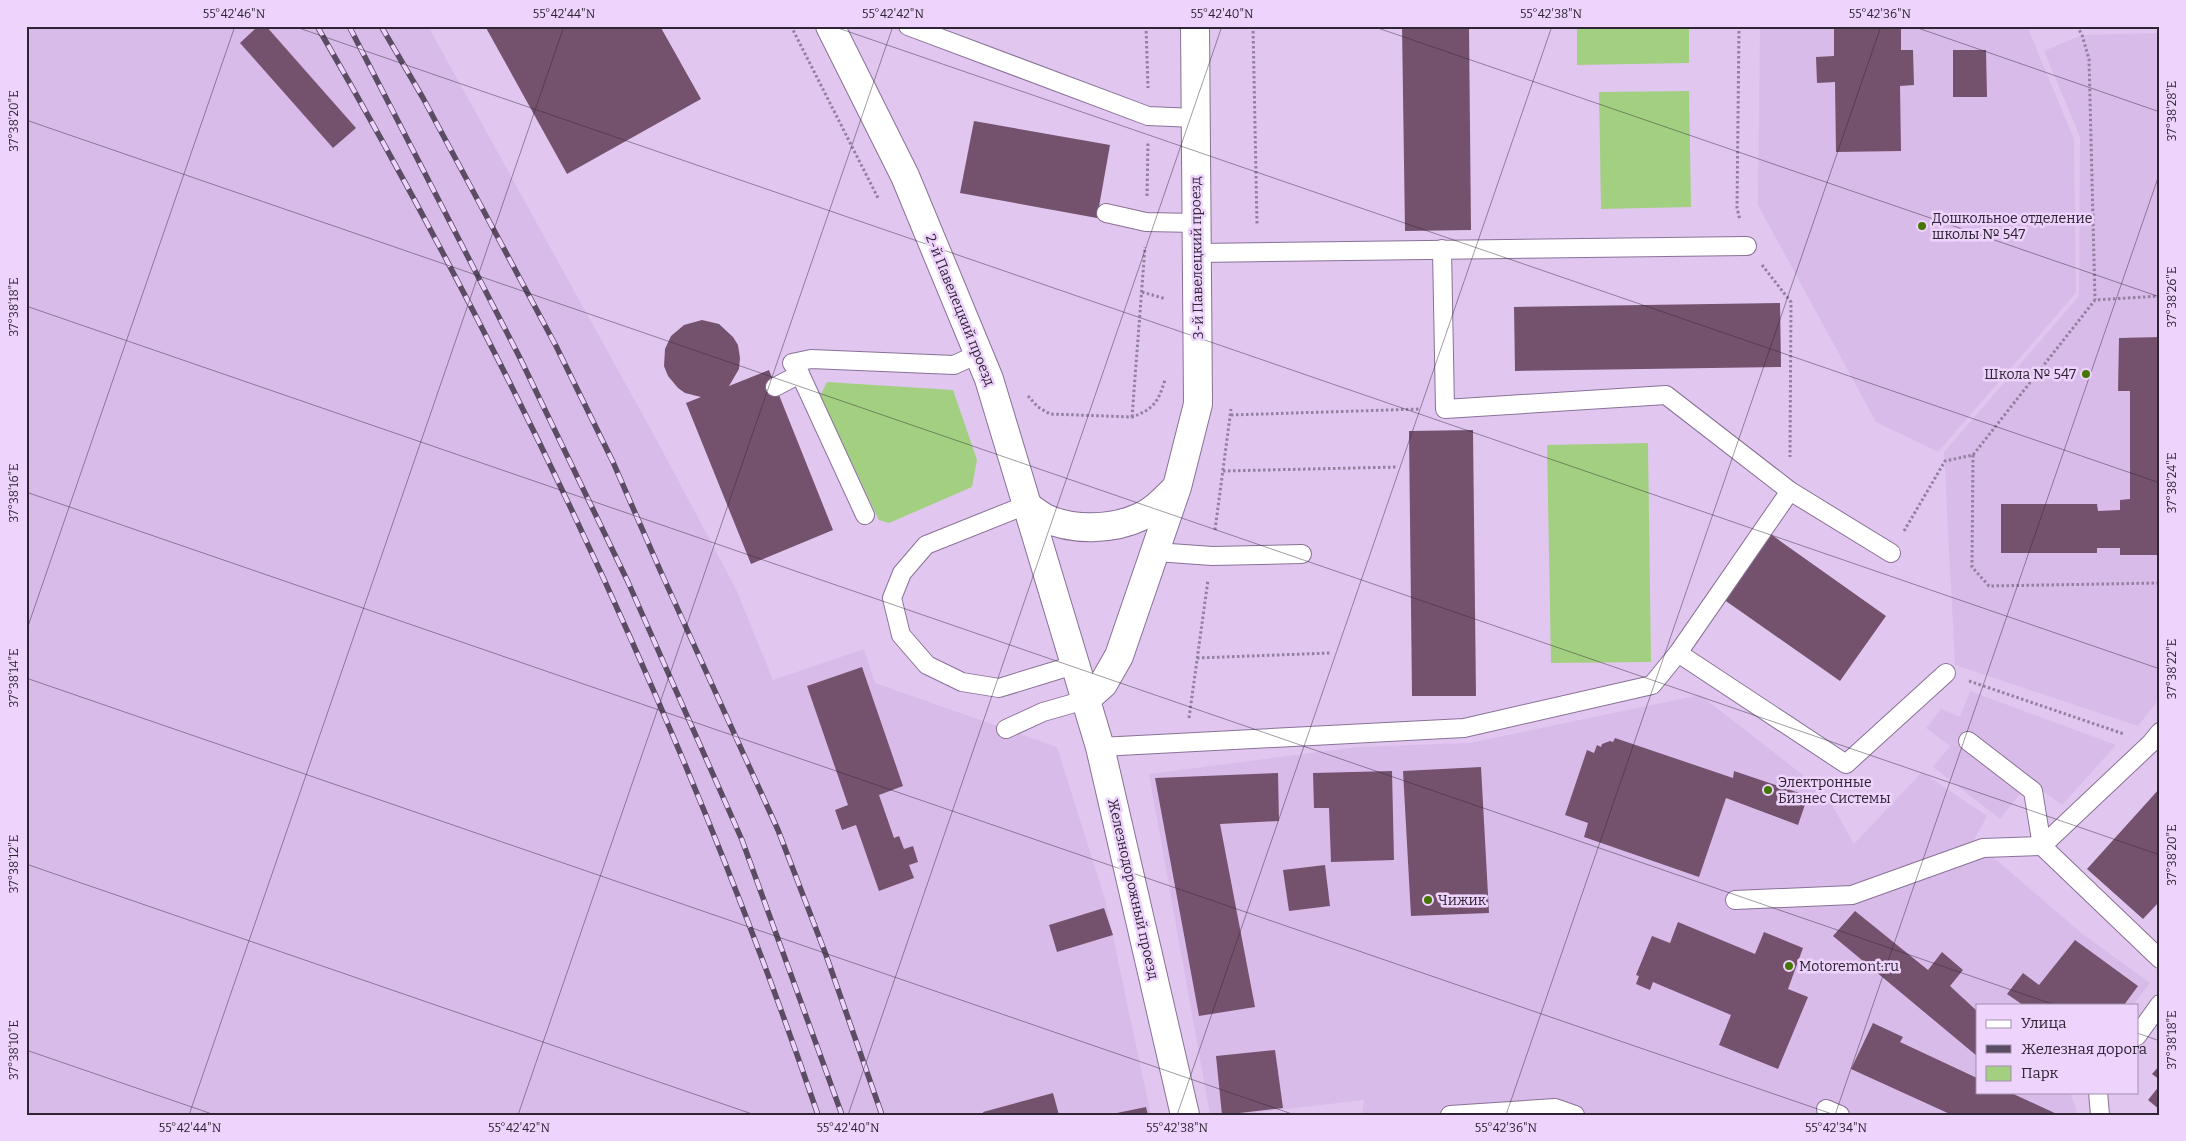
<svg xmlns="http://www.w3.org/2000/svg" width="2186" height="1141" viewBox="0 0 2186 1141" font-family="Bitter,serif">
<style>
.built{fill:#d9bbea}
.green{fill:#a2d080}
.building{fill:#74526e}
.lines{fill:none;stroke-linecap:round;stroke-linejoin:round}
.service-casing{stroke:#897196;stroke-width:20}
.minor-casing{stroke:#897196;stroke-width:30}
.path{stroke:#93809f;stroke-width:3;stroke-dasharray:2.5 2.5;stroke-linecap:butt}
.service{stroke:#fff;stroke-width:18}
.minor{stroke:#fff;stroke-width:28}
.rail-casing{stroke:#5a4c62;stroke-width:5.5}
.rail{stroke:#eed4fd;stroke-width:4;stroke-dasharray:11;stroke-linecap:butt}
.ticks{fill:none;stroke:#2e2434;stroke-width:1;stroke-opacity:0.45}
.poi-dot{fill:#437701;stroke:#eed4fd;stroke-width:2}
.labels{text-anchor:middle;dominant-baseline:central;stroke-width:5;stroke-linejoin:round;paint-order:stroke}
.poi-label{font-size:14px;fill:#2e2434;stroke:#eed4fd;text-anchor:start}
.street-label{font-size:14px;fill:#2e2434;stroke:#eed4fd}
.neatline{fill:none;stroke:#2e2434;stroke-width:2}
.ticks-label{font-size:12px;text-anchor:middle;fill:#2e2434}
</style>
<rect width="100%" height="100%" fill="#e1c7f0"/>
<!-- built -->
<g class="built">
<path d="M26,26H428L661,448L736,589L773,680L864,649L875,683L1057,747L1105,899L1151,1115H26Z"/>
<path d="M1760,26H2027L2074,139L2076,293L1938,452L1876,422L1758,205Z"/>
<path d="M2160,33V698L2138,726L1955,665L1944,452L2079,296L2080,137L2044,51L2082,35Z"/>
<path d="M1970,691L2116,745L2062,805L2030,782L2000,819L1933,767L1950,746L1926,728L1941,709L1960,717Z"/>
<path d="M1700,695L1825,792L1854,844L1922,772L1987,816L1973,842L1983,848L2080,932L2150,983L2133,1005H1977V1092H2070L2078,1115H1362L1364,1100L1235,1115H1210L1149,774L1357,747L1469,743Z"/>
</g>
<!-- green -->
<g class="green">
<path d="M1577,26H1689V63L1577,65Z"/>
<path d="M1689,91L1691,207L1601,209L1599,92Z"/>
<path d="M827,382L953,390L977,460L972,487L889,523L879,520L820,396Z"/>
<path d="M1648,443L1651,662L1551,663L1547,445Z"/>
</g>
<!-- building -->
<g class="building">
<path d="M258,26H266L356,128L333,148L240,43Z"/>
<path d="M485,26H660L701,99L567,174Z"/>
<path d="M1402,26H1469L1471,230L1405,231Z"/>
<path d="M1834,26H1901V50H1913L1914,85L1900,86L1901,151L1836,152L1835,82L1817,83L1816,57L1834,56Z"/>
<path d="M1953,50H1986L1987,97H1953Z"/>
<path d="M974,121L1110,145L1097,218L960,193Z"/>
<path d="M1780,303L1781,367L1515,371L1514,307Z"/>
<path d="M702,320L719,324L733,337L738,345L740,358L739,369L729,386L769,370L833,530L751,564L686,403L701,397L685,393L678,388L668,376L664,366L665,349L671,336L684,325Z"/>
<path d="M2160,337V555H2120V548H2097V553H2001V504H2097L2098,511L2120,510V500L2130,499V391H2118L2119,338Z"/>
<path d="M1473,430L1476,696H1412L1409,431Z"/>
<path d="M1769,533L1886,616L1840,681L1723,599Z"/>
<path d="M862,667L903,786L879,795L894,838L899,836L904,849L913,846L918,862L909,865L914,878L879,891L856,825L842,830L835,810L848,805L807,686Z"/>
<path d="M1615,738L1733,778L1734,771L1808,796L1798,825L1726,798L1699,877L1584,837L1588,823L1565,815L1587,750L1594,753L1597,745L1601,747L1602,744L1610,741L1613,742Z"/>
<path d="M1481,767L1489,913L1411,916L1403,771Z"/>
<path d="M1392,771L1394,860L1331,862L1329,808H1314L1313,773Z"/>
<path d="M1278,773L1279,821L1220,824L1255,1007L1199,1016L1155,778Z"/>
<path d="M2160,788V901L2143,919L2087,869Z"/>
<path d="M1325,865L1330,906L1289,911L1283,870Z"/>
<path d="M1104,908L1113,935L1057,952L1049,925Z"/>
<path d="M1855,911L1928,970L1942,952L1963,970L1950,986L1977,1011V1056L1833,936Z"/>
<path d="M1678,922L1755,954L1764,932L1803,948L1788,989L1808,997L1778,1069L1719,1045L1731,1015L1653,982L1650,990L1636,984L1639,976L1636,975L1652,936L1670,943Z"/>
<path d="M2075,940L2138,986L2124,1005H2023L2007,994L2023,973L2039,985Z"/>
<path d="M1873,1023L1903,1037L1900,1042L1977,1078V1092H2009L2059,1115H1952L1851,1069Z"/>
<path d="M1275,1050L1283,1108L1222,1115L1216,1056Z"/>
<path d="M2160,1065V1080L2152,1074Z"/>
<path d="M2160,1085V1110L2148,1100Z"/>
<path d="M1053,1093L1059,1115H984L983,1112Z"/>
<path d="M1146,1107L1148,1115H1112V1114Z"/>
</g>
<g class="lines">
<defs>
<g id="service">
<path d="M908,26L1148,116L1195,118"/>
<path d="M1106,213L1146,222L1197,223"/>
<path d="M1442,249L1445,409L1666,395L1790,491"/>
<path d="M1197,253L1747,246"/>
<path d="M775,387L800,374"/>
<path d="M1026,505L926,545L902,573L892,598L901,635L927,665L962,682L999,688L1074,665"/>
<path d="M865,515L800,374L792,363L811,359L954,365L980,353"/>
<path d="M1156,552L1212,556L1302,554"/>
<path d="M1678,653L1846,764L1946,673"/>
<path d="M1006,729L1043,712L1085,700"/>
<path d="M1968,741L2033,791L2042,846L2160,959"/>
<path d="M1100,747L1464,728L1652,685L1678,653L1790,491L1891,553"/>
<path d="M1735,900L1852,895L1983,848L2042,846L2151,743L2160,732"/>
<path d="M2137,1036L2160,1004"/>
<path d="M2098,1092L2100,1115"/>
<path d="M1826,1109L1840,1115"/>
<path d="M1450,1115L1555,1108L1575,1115"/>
</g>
<g id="minor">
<path d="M830,26L905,176L989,379L1100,747L1185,1115"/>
<path d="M1026,505C1032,509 1038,514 1045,518C1072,531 1113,530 1140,517C1154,511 1165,499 1176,488"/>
<path d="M1085,700L1103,684L1119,656L1177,487L1198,404L1195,26"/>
</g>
</defs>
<!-- service casing -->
<use href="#service" class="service-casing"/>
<!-- minor casing -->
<use href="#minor" class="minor-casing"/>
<!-- path -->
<g class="path">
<path d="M791,26L879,200"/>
<path d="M1146,26L1148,88"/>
<path d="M1253,26L1257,225"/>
<path d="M1739,26L1737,208L1740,220"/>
<path d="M2077,26L2082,35L2089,59L2095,300"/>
<path d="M1147,196L1148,142"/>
<path d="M1762,265L1791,302L1790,457"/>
<path d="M1142,292L1166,299"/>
<path d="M1028,396L1038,407L1050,414L1132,417C1154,409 1158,402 1165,380"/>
<path d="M1231,415L1420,409"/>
<path d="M1132,417L1145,247"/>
<path d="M1973,455L1972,567L1989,586L2160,583"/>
<path d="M1223,471L1397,467"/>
<path d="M1215,530L1231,409"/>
<path d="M1904,531L1945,461L1973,455L2095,300L2160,296"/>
<path d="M1197,658L1330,653"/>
<path d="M1969,681L2124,734"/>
<path d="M1189,718L1208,580"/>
</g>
<!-- service -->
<use href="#service" class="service"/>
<!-- minor -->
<use href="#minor" class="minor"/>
<defs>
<g id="rail">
<path d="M317,26C517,371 689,737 818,1115"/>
<path d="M349,26L520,358L628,582L742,840L842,1115"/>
<path d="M381,26L423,98L488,219L556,346L613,462L660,570L778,830L826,955L882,1115"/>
</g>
</defs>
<!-- rail casing -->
<use href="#rail" class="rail-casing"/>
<!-- rail -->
<use href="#rail" class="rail"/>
</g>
<!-- ticks -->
<path class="ticks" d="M293,26L2160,669M832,26L2160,483M1372,26L2160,297M1912,26L2160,112M26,120L2160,855M26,306L2055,1005M26,492L1835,1115M26,632L235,26M26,678L1295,1115M26,864L755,1115M2137,1033L2160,1041M26,1050L215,1115M189,1115L564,26M518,1115L893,26M848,1115L1222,26M1177,1115L1552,26M1506,1115L1881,26M1835,1115L2160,172"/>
<!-- markers -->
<g class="poi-dot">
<circle cx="1922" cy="226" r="5"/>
<circle cx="2086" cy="374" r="5"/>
<circle cx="1768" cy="790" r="5"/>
<circle cx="1428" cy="900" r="5"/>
<circle cx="1789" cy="966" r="5"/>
</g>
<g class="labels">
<!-- poi labels -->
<g class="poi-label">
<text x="1932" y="218">Дошкольное отделение<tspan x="1932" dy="16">школы № 547</tspan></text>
<text x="2076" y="374" text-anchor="end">Школа № 547</text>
<text x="1778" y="782">Электронные<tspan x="1778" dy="16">Бизнес Системы</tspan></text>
<text x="1438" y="900">Чижик</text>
<text x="1799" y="966">Motoremont.ru</text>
</g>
<!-- street labels -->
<g class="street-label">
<text transform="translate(1197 258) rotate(-91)">3-й Павелецкий проезд</text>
<text transform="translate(960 310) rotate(68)">2-й Павелецкий проезд</text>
<text transform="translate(1133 889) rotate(77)">Железнодорожный проезд</text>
</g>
</g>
<!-- border -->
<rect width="2186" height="1141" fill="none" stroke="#eed4fd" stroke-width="55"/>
<!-- legend -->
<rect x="1976" y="1004" width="162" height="90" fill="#eed4fd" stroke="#a18ead"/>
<rect x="1986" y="1020" width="25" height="8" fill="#ffffff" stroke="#a18ead"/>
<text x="2021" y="1028" font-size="15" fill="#2e2434">Улица</text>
<rect x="1986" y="1045" width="25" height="8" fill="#5a4c62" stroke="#a18ead"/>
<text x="2021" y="1054" font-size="15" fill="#2e2434">Железная дорога</text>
<rect x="1986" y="1066" width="25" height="15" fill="#a2d080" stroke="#a18ead"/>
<text x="2021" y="1078" font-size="15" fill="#2e2434">Парк</text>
<rect x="28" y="28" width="2130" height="1086" class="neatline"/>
<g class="ticks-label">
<text x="234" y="18">55°42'46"N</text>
<text x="564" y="18">55°42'44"N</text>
<text x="893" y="18">55°42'42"N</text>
<text x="1222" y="18">55°42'40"N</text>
<text x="1551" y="18">55°42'38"N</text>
<text x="1880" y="18">55°42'36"N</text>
<text transform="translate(2172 111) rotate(-90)" y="4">37°38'28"E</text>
<text transform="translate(14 121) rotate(-90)" y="4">37°38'20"E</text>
<text transform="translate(2172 297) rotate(-90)" y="4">37°38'26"E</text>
<text transform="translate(14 307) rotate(-90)" y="4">37°38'18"E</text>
<text transform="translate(2172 483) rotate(-90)" y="4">37°38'24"E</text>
<text transform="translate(14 493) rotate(-90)" y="4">37°38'16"E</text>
<text transform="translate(2172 669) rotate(-90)" y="4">37°38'22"E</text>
<text transform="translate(14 678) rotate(-90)" y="4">37°38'14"E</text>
<text transform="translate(2172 855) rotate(-90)" y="4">37°38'20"E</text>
<text transform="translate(14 864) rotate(-90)" y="4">37°38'12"E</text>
<text transform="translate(2172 1040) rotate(-90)" y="4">37°38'18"E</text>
<text transform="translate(14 1050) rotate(-90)" y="4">37°38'10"E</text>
<text x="190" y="1132">55°42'44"N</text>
<text x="519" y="1132">55°42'42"N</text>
<text x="848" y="1132">55°42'40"N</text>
<text x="1177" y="1132">55°42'38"N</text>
<text x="1506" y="1132">55°42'36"N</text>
<text x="1836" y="1132">55°42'34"N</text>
</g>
</svg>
